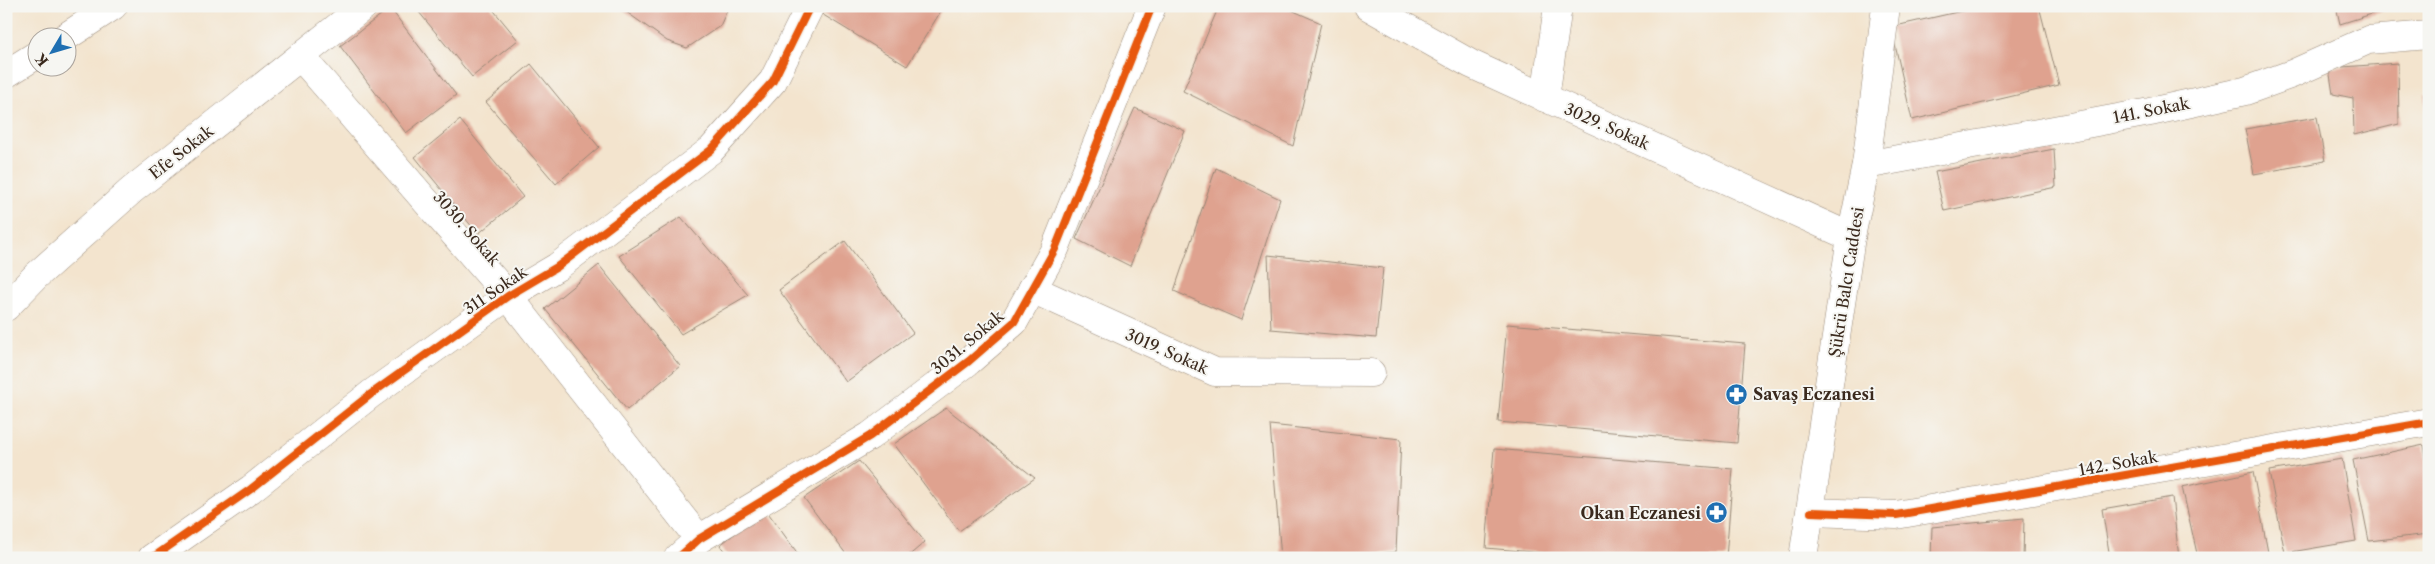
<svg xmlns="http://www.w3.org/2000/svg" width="2435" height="564" viewBox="0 0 2435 564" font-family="'Libre Caslon Text',serif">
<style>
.building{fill:#dfa28f}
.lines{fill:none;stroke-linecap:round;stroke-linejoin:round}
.minor-casing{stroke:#978776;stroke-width:29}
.tertiary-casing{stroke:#978776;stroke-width:29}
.minor{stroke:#fff;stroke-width:28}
.tertiary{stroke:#fff;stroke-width:28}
.cycleway-casing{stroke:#f6f6f2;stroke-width:11}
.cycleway{stroke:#e8590c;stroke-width:8}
.labels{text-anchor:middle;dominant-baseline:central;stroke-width:4;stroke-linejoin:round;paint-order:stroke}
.street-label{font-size:16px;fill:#3b2a1e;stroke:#f6f6f2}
.poi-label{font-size:16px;font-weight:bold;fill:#3b2a1e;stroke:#f6f6f2;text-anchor:start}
</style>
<rect width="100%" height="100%" fill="#f6f6f2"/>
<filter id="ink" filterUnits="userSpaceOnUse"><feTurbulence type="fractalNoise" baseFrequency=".02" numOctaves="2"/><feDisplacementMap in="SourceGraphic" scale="10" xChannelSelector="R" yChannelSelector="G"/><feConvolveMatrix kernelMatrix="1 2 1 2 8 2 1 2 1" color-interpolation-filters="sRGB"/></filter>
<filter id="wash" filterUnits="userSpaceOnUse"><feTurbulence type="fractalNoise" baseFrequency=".0096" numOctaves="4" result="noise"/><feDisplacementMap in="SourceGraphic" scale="20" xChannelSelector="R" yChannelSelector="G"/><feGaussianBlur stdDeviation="1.12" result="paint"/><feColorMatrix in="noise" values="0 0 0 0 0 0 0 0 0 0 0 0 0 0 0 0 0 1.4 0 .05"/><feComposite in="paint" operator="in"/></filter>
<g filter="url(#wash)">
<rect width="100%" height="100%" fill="#f3e4ce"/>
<g id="blocks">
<!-- building -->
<g class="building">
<path d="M414,6H490L518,40L472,77Z"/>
<path d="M618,6H729L720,26L687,48L667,41Z"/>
<path d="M824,6H944L907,66L820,13Z"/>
<path d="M1219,6H1282L1321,23L1293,146L1183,91Z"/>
<path d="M1984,6H2039L2059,85L1912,120L1891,27Z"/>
<path d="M2336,6H2394V7L2340,24Z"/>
<path d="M390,8L456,95L406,133L340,46Z"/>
<path d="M2398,63L2399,124L2354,135L2353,98L2333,94L2329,68Z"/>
<path d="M531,64L599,147L556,184L486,102Z"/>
<path d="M2429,93V117H2428L2424,94Z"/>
<path d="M1135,108L1185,131L1130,266L1076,239Z"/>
<path d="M2317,117L2325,161L2254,174L2245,129Z"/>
<path d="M460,120L523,197L478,234L415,157Z"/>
<path d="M2054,149L2056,187L1944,211L1935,172Z"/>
<path d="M1216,168L1280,199L1241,320L1174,291Z"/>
<path d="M681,217L748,295L681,334L619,256Z"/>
<path d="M845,241L913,333L846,382L779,290Z"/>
<path d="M1268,255L1383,268L1376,338L1271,329Z"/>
<path d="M599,265L680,366L627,410L545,309Z"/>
<path d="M1507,324L1745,344L1737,443L1498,422Z"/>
<path d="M946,408L1035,478L959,531L894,444Z"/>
<path d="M1270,425L1401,439L1396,552L1342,558H1281Z"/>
<path d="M2424,445L2429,480V534L2369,541L2353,460Z"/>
<path d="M1494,449L1733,469L1726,558H1602L1486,548Z"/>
<path d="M2342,459L2356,541L2285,553L2269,471Z"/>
<path d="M859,461L925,542L906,558H849L804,498Z"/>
<path d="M2253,472L2269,558H2198L2182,487Z"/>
<path d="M2172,497L2179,558H2110L2102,509Z"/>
<path d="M766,510L801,558H729L720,545Z"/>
<path d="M2024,518L2023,558H1931L1932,527Z"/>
</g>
</g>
</g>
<g filter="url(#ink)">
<use href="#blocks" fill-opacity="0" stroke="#978776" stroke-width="1"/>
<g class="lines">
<defs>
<g id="minor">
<path d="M1368,6L1471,64L1851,237"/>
<path d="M64,38L113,6"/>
<path d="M301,57L508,296L699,539"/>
<path d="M6,74L38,54"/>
<path d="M1545,98L1558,6"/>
<path d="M1866,165L2150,112L2245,91L2292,74L2368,40L2429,35"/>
<path d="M1032,289L1215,372L1371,373"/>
<path d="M6,307L36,276L132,190L364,6"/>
<path d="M1811,512L1896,515L2429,422"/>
<path d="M152,558L251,489L371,394L508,296L557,267L711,150L773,81L810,6"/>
<path d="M678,558L699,539L870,436L969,361L1014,322L1055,249L1152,6"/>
</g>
<path id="tertiary" d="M1803,558L1851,237L1866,165L1886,6"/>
</defs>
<!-- minor casing -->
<use href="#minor" class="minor-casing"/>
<!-- tertiary casing -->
<use href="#tertiary" class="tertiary-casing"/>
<!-- minor -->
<use href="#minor" class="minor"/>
<!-- tertiary -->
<use href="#tertiary" class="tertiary"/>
<defs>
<g id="cycleway">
<path d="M1811,512L1896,515L2429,422"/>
<path d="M152,558L251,489L371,394L508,296L557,267L711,150L773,81L810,6"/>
<path d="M678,558L699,539L870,436L969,361L1014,322L1055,249L1152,6"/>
</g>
</defs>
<!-- cycleway casing -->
<use href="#cycleway" class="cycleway-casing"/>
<!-- cycleway -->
<use href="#cycleway" class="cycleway"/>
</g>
</g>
<!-- icons -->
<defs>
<symbol id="pharmacy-disc" viewBox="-11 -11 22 22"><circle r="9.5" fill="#1f6fb2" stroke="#f6f6f2"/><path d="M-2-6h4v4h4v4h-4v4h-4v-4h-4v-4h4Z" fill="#fff"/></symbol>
</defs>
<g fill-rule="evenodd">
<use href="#pharmacy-disc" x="1724" y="382" width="25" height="25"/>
<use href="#pharmacy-disc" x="1704" y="500" width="25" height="25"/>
</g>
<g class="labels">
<!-- street labels -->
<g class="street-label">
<text transform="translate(2151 110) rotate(-11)">141. Sokak</text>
<text transform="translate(1607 126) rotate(24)">3029. Sokak</text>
<text transform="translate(181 152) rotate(-38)">Efe Sokak</text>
<text transform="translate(467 228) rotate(49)">3030. Sokak</text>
<text transform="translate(1846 282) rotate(-81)">Şükrü Balcı Caddesi</text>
<text transform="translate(495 290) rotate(-34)">311 Sokak</text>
<text transform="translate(967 342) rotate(-40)">3031. Sokak</text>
<text transform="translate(1167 351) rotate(24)">3019. Sokak</text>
<text transform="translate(2118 463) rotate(-10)">142. Sokak</text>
</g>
<!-- poi labels -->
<g class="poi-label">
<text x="1753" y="394">Savaş Eczanesi</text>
<text x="1701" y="513" text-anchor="end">Okan Eczanesi</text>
</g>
</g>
<!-- margin -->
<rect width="2435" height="564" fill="none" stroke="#f6f6f2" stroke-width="25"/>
<!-- north arrow -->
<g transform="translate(52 52) rotate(232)"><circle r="24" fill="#f6f6f2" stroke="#aba49d"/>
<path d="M0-4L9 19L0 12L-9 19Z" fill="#1f6fb2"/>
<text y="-8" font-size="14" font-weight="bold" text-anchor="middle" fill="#3b2a1e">K</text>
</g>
</svg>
